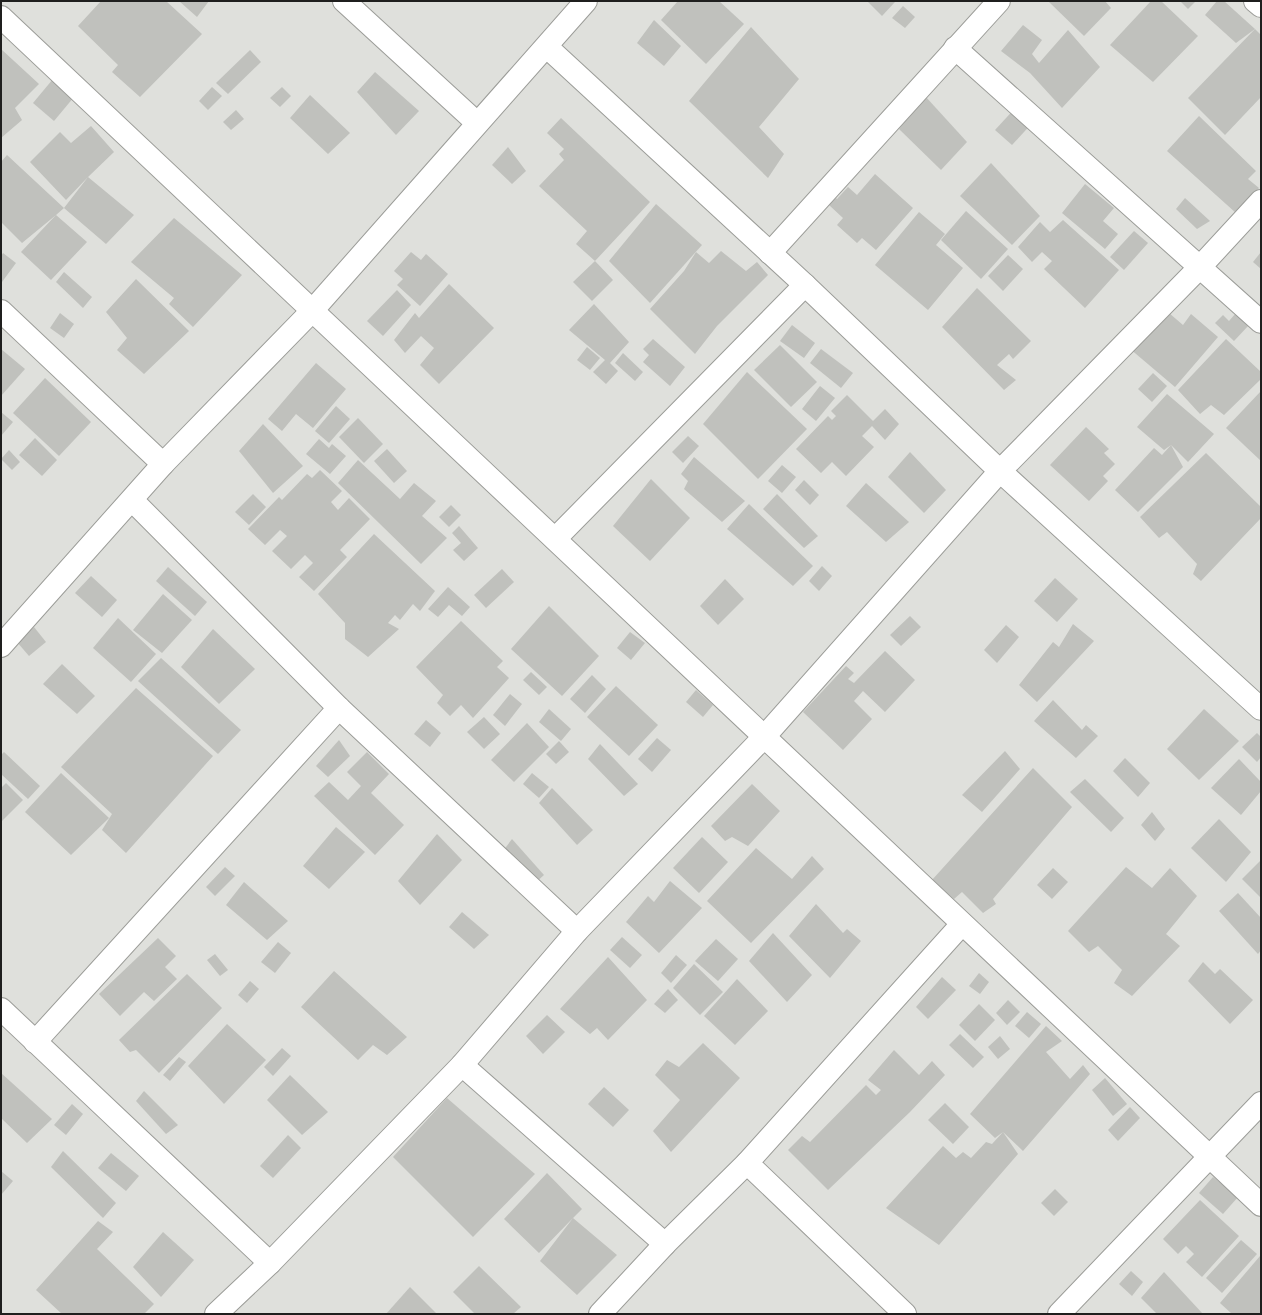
<svg xmlns="http://www.w3.org/2000/svg" width="1262" height="1315" viewBox="0 0 1262 1315" font-family="Karla,sans-serif">
<style>
.building{fill:#c0c1bd}
.lines{fill:none;stroke-linecap:round;stroke-linejoin:round}
.street-casing{stroke:#9b9c98;stroke-width:24}
.street{stroke:#fff;stroke-width:22}
</style>
<rect width="100%" height="100%" fill="#dfe0dc"/>
<!-- building -->
<g class="building">
<path d="M101,1H166L202,34L140,97L112,72L118,65L78,26Z"/>
<path d="M179,1H209L197,17Z"/>
<path d="M678,1H719L744,24L706,64L661,20Z"/>
<path d="M867,1H895V2L882,16Z"/>
<path d="M1048,1H1105L1111,8L1084,36Z"/>
<path d="M1151,1H1161L1198,36L1153,82L1110,45Z"/>
<path d="M1180,1H1196L1188,9Z"/>
<path d="M1217,1H1224L1255,29L1236,43L1205,15Z"/>
<path d="M903,6L915,17L905,28L892,18Z"/>
<path d="M654,20L681,46L664,66L637,43Z"/>
<path d="M1023,25L1042,40L1032,54L1039,63L1068,30L1100,67L1062,108L1030,73L1001,51Z"/>
<path d="M751,27L799,79L759,127L784,154L768,178L689,101Z"/>
<path d="M1255,29L1261,35V97L1225,135L1188,98Z"/>
<path d="M1,49L39,84L15,108L22,120L1,138Z"/>
<path d="M250,50L261,62L228,94L216,83Z"/>
<path d="M375,72L419,111L396,135L357,92Z"/>
<path d="M53,79L74,97L54,121L33,103Z"/>
<path d="M212,87L222,96L208,110L199,101Z"/>
<path d="M282,87L291,96L280,107L270,98Z"/>
<path d="M310,95L350,133L328,154L290,118Z"/>
<path d="M925,96L967,142L941,170L899,129Z"/>
<path d="M1018,105L1035,120L1012,145L995,130Z"/>
<path d="M236,110L244,119L231,130L223,122Z"/>
<path d="M1199,116L1256,171L1248,179L1259,188L1236,213L1167,151Z"/>
<path d="M561,118L650,202L595,261L576,244L587,231L539,186L564,160L559,154L564,149L547,133Z"/>
<path d="M91,126L114,152L88,177L134,215L106,244L64,208L56,215L87,242L51,280L21,252L56,215L22,243L1,222V162L7,155L64,208L88,177L66,200L30,162L60,132L71,143Z"/>
<path d="M508,147L526,171L512,184L492,165Z"/>
<path d="M991,163L1040,216L1012,245L960,196Z"/>
<path d="M875,174L913,208L876,250L862,238L857,243L837,225L843,218L829,205L836,198L837,199L848,187L857,195Z"/>
<path d="M1085,184L1114,208L1103,221L1118,234L1105,249L1062,213Z"/>
<path d="M1185,198L1210,221L1197,229L1176,209Z"/>
<path d="M656,204L702,245L650,303L609,261Z"/>
<path d="M966,211L1008,249L981,279L941,240Z"/>
<path d="M919,212L945,234L936,245L963,268L928,310L875,265Z"/>
<path d="M174,218L242,275L193,327L169,304L174,298L131,262Z"/>
<path d="M1063,220L1119,270L1085,308L1044,269L1052,261L1042,252L1032,262L1018,247L1040,222L1050,232Z"/>
<path d="M1134,231L1148,243L1124,270L1110,257Z"/>
<path d="M721,251L746,271L757,262L768,275L717,326L695,354L650,309L684,271L696,252L709,263Z"/>
<path d="M411,252L421,260L426,254L448,274L420,306L397,285L403,279L394,271Z"/>
<path d="M1261,252V269L1253,262Z"/>
<path d="M3,253L16,263L2,282L1,256Z"/>
<path d="M1008,255L1023,269L1003,291L988,276Z"/>
<path d="M595,261L613,280L592,301L573,282Z"/>
<path d="M64,272L92,297L83,308L56,282Z"/>
<path d="M136,279L189,331L144,374L117,350L127,338L106,312Z"/>
<path d="M449,284L494,328L439,384L420,365L434,348L421,336L405,353L394,340L415,313L419,318Z"/>
<path d="M977,288L1031,341L1013,359L1009,354L997,365L1016,380L1004,390L942,327Z"/>
<path d="M397,290L411,305L383,336L367,321Z"/>
<path d="M594,304L629,342L610,363L618,371L606,384L593,372L605,360L569,330Z"/>
<path d="M60,313L74,324L64,338L50,328Z"/>
<path d="M1169,313L1183,325L1191,314L1218,337L1175,387L1129,348Z"/>
<path d="M1236,313L1249,325L1234,341L1215,323L1223,315L1229,321Z"/>
<path d="M792,325L815,343L804,358L780,341Z"/>
<path d="M653,339L685,367L670,386L643,362L649,355L643,349Z"/>
<path d="M1226,339L1261,372V379L1224,415L1211,405L1200,414L1178,390Z"/>
<path d="M780,345L817,382L791,407L754,370Z"/>
<path d="M587,347L600,358L590,370L577,360Z"/>
<path d="M1,349L25,369L1,396Z"/>
<path d="M821,349L853,373L841,388L810,363Z"/>
<path d="M623,353L643,372L635,381L615,363Z"/>
<path d="M316,363L346,389L313,428L296,414L282,431L268,419Z"/>
<path d="M747,372L807,429L758,479L703,424Z"/>
<path d="M1153,373L1167,386L1152,402L1138,389Z"/>
<path d="M45,378L91,422L59,456L13,413Z"/>
<path d="M820,386L835,398L816,421L802,409Z"/>
<path d="M1261,391V461L1226,428Z"/>
<path d="M1167,394L1214,434L1188,462L1171,445L1183,467L1138,512L1115,490L1154,448L1162,455L1171,445L1164,450L1137,427Z"/>
<path d="M847,395L873,421L885,409L899,424L885,440L872,426L862,436L874,447L846,476L832,462L821,473L796,449L828,416L832,420L836,416L831,411Z"/>
<path d="M336,406L350,419L329,443L315,431Z"/>
<path d="M1,412L13,422L1,436Z"/>
<path d="M358,418L383,444L364,463L339,437Z"/>
<path d="M263,424L303,466L273,493L239,451Z"/>
<path d="M1086,427L1109,449L1104,453L1115,464L1103,476L1108,481L1089,501L1050,465Z"/>
<path d="M688,436L699,446L683,463L672,452Z"/>
<path d="M35,438L57,460L42,476L19,455Z"/>
<path d="M319,439L329,448L332,444L346,456L330,474L306,454Z"/>
<path d="M387,449L407,471L394,483L374,461Z"/>
<path d="M9,450L20,462L12,470L1,459Z"/>
<path d="M910,452L946,490L924,513L888,477Z"/>
<path d="M1206,453L1261,507V518L1201,581L1193,574L1197,564L1167,532L1159,538L1140,517Z"/>
<path d="M694,457L745,501L722,522L684,489L688,481L681,474Z"/>
<path d="M358,460L400,499L414,483L436,501L422,516L447,538L421,564L338,483Z"/>
<path d="M782,465L796,477L782,493L768,481Z"/>
<path d="M320,470L342,491L331,502L338,510L349,498L370,519L340,550L347,557L314,591L299,577L313,563L305,555L291,569L272,551L287,536L280,530L265,545L248,529L279,497L282,500L307,474L312,478Z"/>
<path d="M651,479L690,518L650,561L613,526Z"/>
<path d="M804,480L819,495L810,505L795,490Z"/>
<path d="M866,483L909,522L886,542L846,506Z"/>
<path d="M253,494L266,507L249,525L235,512Z"/>
<path d="M777,494L818,536L804,548L763,509Z"/>
<path d="M749,504L813,566L793,586L727,529Z"/>
<path d="M451,505L461,515L449,527L439,517Z"/>
<path d="M459,526L478,548L464,561L453,550L461,543L452,533Z"/>
<path d="M374,534L435,591L420,611L413,604L400,620L395,615L388,623L399,629L368,657L345,639V623L318,594Z"/>
<path d="M822,566L832,576L819,591L809,581Z"/>
<path d="M168,567L207,602L195,616L156,581Z"/>
<path d="M502,569L514,582L486,608L474,595Z"/>
<path d="M91,576L117,600L102,617L75,593Z"/>
<path d="M1055,578L1078,599L1057,622L1034,601Z"/>
<path d="M725,579L744,599L718,625L700,606Z"/>
<path d="M448,587L470,607L462,616L449,605L438,617L428,609Z"/>
<path d="M163,594L192,620L162,653L133,630Z"/>
<path d="M549,606L599,656L562,696L511,649Z"/>
<path d="M910,616L921,627L901,646L890,635Z"/>
<path d="M118,618L156,654L131,682L93,648Z"/>
<path d="M461,621L503,661L497,667L509,678L473,718L461,705L450,716L437,703L443,695L416,667Z"/>
<path d="M1073,624L1094,641L1037,702L1019,685L1053,642L1059,647Z"/>
<path d="M1006,625L1019,637L997,663L984,650Z"/>
<path d="M34,627L46,642L29,656L17,642Z"/>
<path d="M213,629L255,669L219,704L181,667Z"/>
<path d="M630,632L645,643L631,660L617,648Z"/>
<path d="M885,651L915,680L885,712L863,691L854,701L872,719L843,750L803,712L846,666L854,673L848,679L854,683Z"/>
<path d="M161,658L241,730L218,754L138,681Z"/>
<path d="M62,664L95,696L77,714L43,684Z"/>
<path d="M531,672L547,687L539,695L523,680Z"/>
<path d="M592,675L606,689L585,713L570,699Z"/>
<path d="M616,686L658,725L629,756L587,717Z"/>
<path d="M136,688L213,756L126,853L102,830L112,814L61,767Z"/>
<path d="M696,690L713,705L703,717L686,702Z"/>
<path d="M510,694L522,704L505,726L493,715Z"/>
<path d="M1053,700L1082,730L1086,725L1098,736L1076,758L1034,721Z"/>
<path d="M549,709L571,729L561,741L539,722Z"/>
<path d="M1204,709L1239,741L1199,780L1167,749Z"/>
<path d="M484,717L500,734L484,749L467,732Z"/>
<path d="M426,720L441,733L430,747L414,734Z"/>
<path d="M527,723L549,747L514,782L491,760Z"/>
<path d="M1257,733L1261,737V757L1257,762L1242,747Z"/>
<path d="M657,738L671,750L652,772L638,759Z"/>
<path d="M339,740L350,756L328,777L316,766Z"/>
<path d="M559,741L569,752L556,764L546,754Z"/>
<path d="M600,744L638,784L624,796L588,759Z"/>
<path d="M1005,751L1020,769L982,812L962,795Z"/>
<path d="M4,752L40,786L28,799L1,774V755Z"/>
<path d="M367,752L389,774L371,793L404,825L375,855L314,796L329,782L348,800L361,786L347,772Z"/>
<path d="M1125,758L1150,783L1138,797L1113,771Z"/>
<path d="M1239,759L1261,782V791L1241,815L1211,788Z"/>
<path d="M1033,768L1072,807L993,899L996,904L983,913L962,892L954,899L932,880Z"/>
<path d="M61,773L109,818L71,855L25,812Z"/>
<path d="M532,773L549,787L539,798L523,784Z"/>
<path d="M1085,779L1124,818L1111,832L1070,792Z"/>
<path d="M6,783L23,800L1,822V788Z"/>
<path d="M752,784L780,811L748,846L732,837L725,841L711,826Z"/>
<path d="M552,788L593,830L577,845L539,803Z"/>
<path d="M1152,812L1165,829L1155,841L1141,825Z"/>
<path d="M1219,819L1251,852L1226,882L1191,848Z"/>
<path d="M336,827L365,852L329,889L303,866Z"/>
<path d="M437,834L462,860L420,905L398,881Z"/>
<path d="M702,837L728,862L699,893L673,868Z"/>
<path d="M512,839L544,875L534,884L503,851Z"/>
<path d="M756,848L792,879L812,856L824,869L751,943L707,901Z"/>
<path d="M1261,860V898L1242,879Z"/>
<path d="M225,867L235,876L215,896L206,887Z"/>
<path d="M1126,867L1152,888L1170,868L1197,896L1166,934L1180,946L1132,996L1114,983L1122,970L1098,946L1089,952L1068,931Z"/>
<path d="M1053,868L1068,882L1052,899L1037,885Z"/>
<path d="M670,881L702,908L659,953L626,922L648,896L654,902Z"/>
<path d="M244,882L288,921L267,940L226,905Z"/>
<path d="M1238,893L1261,918V950L1258,954L1219,911Z"/>
<path d="M816,904L843,933L847,929L861,941L830,978L789,936Z"/>
<path d="M462,912L489,935L474,949L449,927Z"/>
<path d="M773,933L812,975L787,1002L749,961Z"/>
<path d="M622,937L642,955L630,968L610,950Z"/>
<path d="M158,938L176,956L165,967L177,979L154,1001L144,992L120,1016L99,994Z"/>
<path d="M716,939L738,959L718,981L695,961Z"/>
<path d="M278,942L291,953L275,973L261,962Z"/>
<path d="M215,954L228,970L220,976L207,960Z"/>
<path d="M676,955L687,965L671,983L661,973Z"/>
<path d="M608,957L647,1000L608,1040L597,1028L590,1034L560,1009Z"/>
<path d="M1203,962L1215,974L1220,969L1253,1000L1230,1024L1188,981Z"/>
<path d="M694,964L723,992L700,1015L673,988Z"/>
<path d="M334,971L407,1037L387,1055L373,1045L358,1060L301,1007Z"/>
<path d="M979,973L989,982L980,994L969,986Z"/>
<path d="M187,974L222,1008L159,1073L136,1050L130,1052L119,1040Z"/>
<path d="M942,977L956,990L928,1019L916,1007Z"/>
<path d="M737,979L768,1011L735,1045L704,1016Z"/>
<path d="M250,981L259,989L247,1003L238,995Z"/>
<path d="M668,989L678,1000L665,1013L654,1004Z"/>
<path d="M1008,1000L1020,1012L1007,1025L996,1013Z"/>
<path d="M979,1004L995,1020L975,1041L959,1025Z"/>
<path d="M1027,1012L1041,1024L1029,1038L1015,1026Z"/>
<path d="M547,1015L565,1032L543,1054L526,1036Z"/>
<path d="M227,1024L266,1060L224,1104L188,1066Z"/>
<path d="M1046,1026L1062,1041L1046,1052L1070,1079L1083,1065L1090,1074L1023,1151L1003,1132L1018,1154L939,1245L886,1208L943,1146L956,1158L963,1152L971,1158L986,1142L992,1144L1003,1132L995,1138L970,1114Z"/>
<path d="M960,1034L984,1057L973,1068L949,1045Z"/>
<path d="M1000,1036L1010,1049L998,1059L988,1047Z"/>
<path d="M703,1043L740,1078L671,1152L653,1131L680,1100L655,1075L667,1060L679,1067Z"/>
<path d="M282,1048L291,1056L273,1076L264,1067Z"/>
<path d="M894,1050L919,1075L932,1061L945,1075L910,1112L828,1190L788,1150L802,1136L810,1142L866,1085L876,1095L881,1090L868,1080Z"/>
<path d="M179,1057L186,1062L170,1081L163,1075Z"/>
<path d="M1,1073L52,1119L27,1143L1,1118Z"/>
<path d="M290,1075L328,1112L302,1135L267,1100Z"/>
<path d="M1105,1078L1127,1104L1113,1116L1092,1090Z"/>
<path d="M604,1087L629,1110L613,1127L588,1104Z"/>
<path d="M144,1091L178,1125L166,1134L136,1101Z"/>
<path d="M447,1098L535,1174L473,1237L393,1157Z"/>
<path d="M945,1103L969,1127L953,1144L928,1120Z"/>
<path d="M72,1104L83,1114L66,1135L54,1125Z"/>
<path d="M1130,1107L1140,1118L1118,1141L1108,1130Z"/>
<path d="M288,1135L301,1148L273,1178L260,1166Z"/>
<path d="M63,1151L116,1203L103,1218L51,1167Z"/>
<path d="M111,1153L139,1176L126,1191L98,1168Z"/>
<path d="M1,1171L13,1181L1,1195Z"/>
<path d="M547,1173L582,1209L573,1218L617,1255L577,1295L540,1261L573,1218L539,1253L504,1219Z"/>
<path d="M1213,1177L1238,1197L1223,1214L1199,1193Z"/>
<path d="M1055,1189L1068,1202L1054,1216L1041,1203Z"/>
<path d="M1200,1200L1239,1236L1202,1277L1186,1262L1194,1254L1186,1246L1178,1254L1163,1239Z"/>
<path d="M98,1221L113,1232L97,1249L154,1304L144,1314H62L36,1290Z"/>
<path d="M163,1232L194,1260L161,1297L133,1267Z"/>
<path d="M1241,1240L1257,1254L1222,1293L1206,1278Z"/>
<path d="M1260,1256L1261,1314H1232L1220,1303Z"/>
<path d="M479,1266L521,1307L513,1314H475L453,1292Z"/>
<path d="M1131,1271L1143,1282L1132,1296L1119,1284Z"/>
<path d="M1164,1272L1203,1314H1157L1141,1298Z"/>
<path d="M410,1287L437,1314H386Z"/>
</g>
<g class="lines">
<defs>
<g id="street">
<path d="M344,1L477,123"/>
<path d="M1255,1L1261,6"/>
<path d="M1,17L1261,1205"/>
<path d="M547,47L805,285L1000,471L1261,709"/>
<path d="M955,48L1261,322"/>
<path d="M770,253L999,1"/>
<path d="M1,311L163,464"/>
<path d="M132,500L339,708L577,931"/>
<path d="M555,539L805,285"/>
<path d="M1,646L163,464L312,311L586,1"/>
<path d="M1,1009L270,1263"/>
<path d="M35,1042L339,708"/>
<path d="M462,1065L665,1244"/>
<path d="M747,1163L905,1314"/>
<path d="M216,1314L270,1263L462,1065L577,931L764,737L1000,471L1200,267L1261,201"/>
<path d="M600,1314L665,1244L747,1163L962,924"/>
<path d="M1059,1314L1261,1103"/>
</g>
</defs>
<!-- street casing -->
<use href="#street" class="street-casing"/>
<!-- street -->
<use href="#street" class="street"/>
</g>
<!-- border -->
<rect width="1262" height="1315" fill="none" stroke="#1f1f1e" stroke-width="4"/>
</svg>
